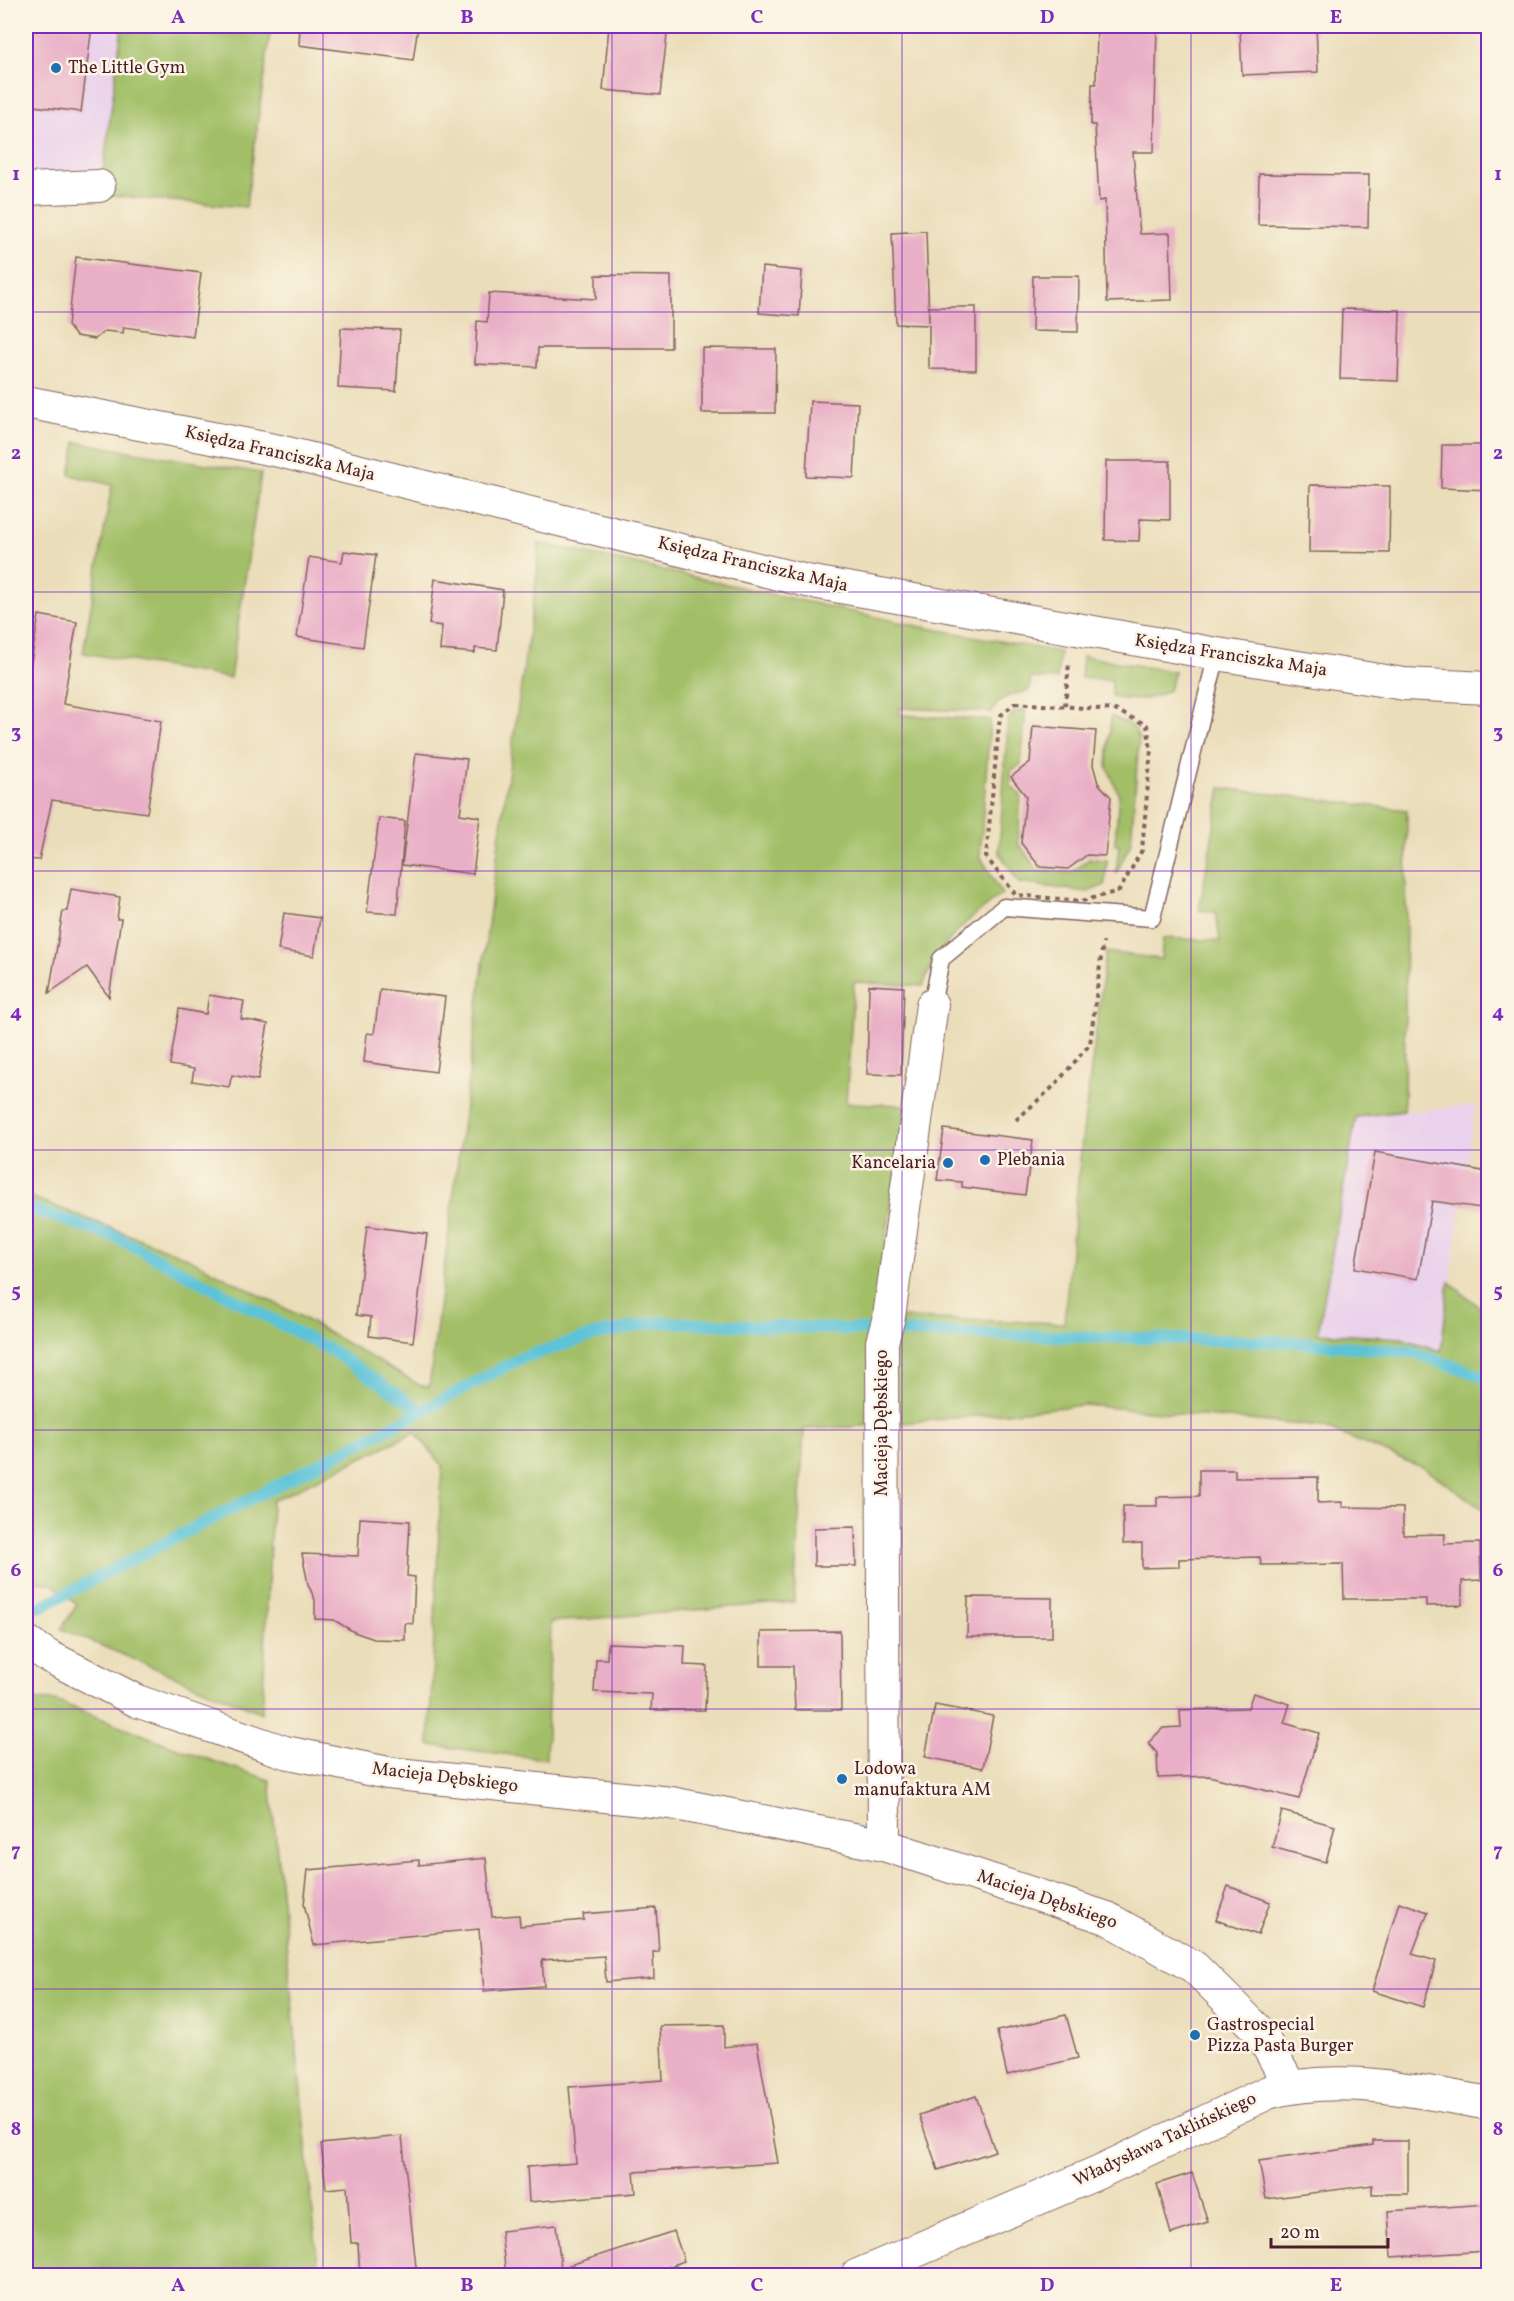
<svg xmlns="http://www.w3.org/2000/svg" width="1514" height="2301" viewBox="0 0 1514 2301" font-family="Vollkorn,serif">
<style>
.built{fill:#ead1ec}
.green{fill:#a2bf67;stroke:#766f49;stroke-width:1.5}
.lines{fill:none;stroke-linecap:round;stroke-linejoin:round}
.stream{stroke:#5bc3d8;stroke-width:12}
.building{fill:#e9afc6}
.lane-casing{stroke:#82625d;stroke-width:19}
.street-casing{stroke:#82625d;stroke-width:34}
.secondary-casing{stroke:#82625d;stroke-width:35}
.path{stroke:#82625d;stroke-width:4;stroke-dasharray:4.5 4.5;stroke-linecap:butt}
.lane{stroke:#fff;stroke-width:16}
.street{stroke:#fff;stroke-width:32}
.secondary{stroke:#fff;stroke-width:33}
.grid{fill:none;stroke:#7b2cbf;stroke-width:1.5;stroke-opacity:0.55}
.poi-dot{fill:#1f6fb2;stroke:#fcf5e5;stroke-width:2}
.labels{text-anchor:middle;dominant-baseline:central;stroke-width:5;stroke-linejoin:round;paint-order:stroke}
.poi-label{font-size:18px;fill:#4a1f2b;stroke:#fcf5e5;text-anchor:start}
.street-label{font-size:18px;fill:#4a1f2b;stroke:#fcf5e5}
.neatline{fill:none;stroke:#7b2cbf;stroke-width:2}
.grid-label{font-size:20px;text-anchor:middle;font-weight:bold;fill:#7b2cbf}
</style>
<rect width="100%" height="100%" fill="#fcf5e5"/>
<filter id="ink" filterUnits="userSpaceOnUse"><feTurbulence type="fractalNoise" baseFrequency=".0167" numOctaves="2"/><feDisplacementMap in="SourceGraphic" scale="12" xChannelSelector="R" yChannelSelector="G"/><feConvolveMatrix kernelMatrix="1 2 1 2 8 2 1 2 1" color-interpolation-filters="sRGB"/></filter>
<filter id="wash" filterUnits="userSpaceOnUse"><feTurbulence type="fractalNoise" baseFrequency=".008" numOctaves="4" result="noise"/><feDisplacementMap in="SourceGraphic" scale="24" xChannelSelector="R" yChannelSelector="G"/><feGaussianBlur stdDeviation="1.35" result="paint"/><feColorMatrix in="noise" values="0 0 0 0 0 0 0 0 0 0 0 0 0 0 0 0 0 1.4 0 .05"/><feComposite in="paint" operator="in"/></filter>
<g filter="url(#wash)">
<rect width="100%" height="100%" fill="#eaddb9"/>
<!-- built -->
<g class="built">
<path d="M26,26H122L101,176L26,171Z"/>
<path d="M1475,1105L1441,1351L1401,1338L1318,1333L1356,1117Z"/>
</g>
<!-- green -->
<g class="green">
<path d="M122,26H271L246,207L100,195Z"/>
<path d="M76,442L261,473L230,678L83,653L112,485L70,475Z"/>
<path d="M539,543L917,626L1060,652L1057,679L1031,678L1029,691C1013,694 999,696 992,712L900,708V715L990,720L980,856L1002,894C967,920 937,944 923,986L854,982L846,1103L906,1105L875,1313L866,1426L804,1429L794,1602L551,1622L546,1759L429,1745L442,1465L415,1432L272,1501L262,1713L61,1629L77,1605L54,1585L26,1579V1195L184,1256L296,1314L419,1385L429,1387L500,832L536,582Z"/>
<path d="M1083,656L1175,672L1169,690C1149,701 1134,702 1112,696V680L1081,678Z"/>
<path d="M1026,709L1021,764L1011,771V786L1021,795L1018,843L1038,871L1071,873L1089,859L1107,860L1105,885L1088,892L1019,883L999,852L1008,721L1013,713Z"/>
<path d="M1111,716L1134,727L1139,739L1131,843L1116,874L1119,844H1115L1119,795L1107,766Z"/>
<path d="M1221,788L1407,810L1404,1111L1356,1117L1318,1333L1401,1338L1441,1351L1449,1282L1488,1314V1516L1486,1511L1424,1468L1323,1427L1084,1405L893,1424V1341L902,1318L1064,1323L1082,1140L1106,952L1161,959L1163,938L1220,941L1216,912L1199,910Z"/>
<path d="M26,1700L56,1701L198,1756L270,1780L319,2275H26Z"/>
</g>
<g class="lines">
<!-- stream -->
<g class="stream">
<path d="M26,1207L116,1237L332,1351L422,1411"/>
<path d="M898,1332L1294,1342L1412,1352L1488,1378"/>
<path d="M40,1607L422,1411L521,1358L594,1335L658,1322L868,1330"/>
</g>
</g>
<g id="blocks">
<!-- building -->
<g class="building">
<path d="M26,26H92L81,112L26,105Z"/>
<path d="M300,26H418L413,60L299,45Z"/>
<path d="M609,26H668L660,95L603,90Z"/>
<path d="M1097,26H1157L1154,152H1133L1140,234L1170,233L1172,300L1107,302L1105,200L1099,201L1095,125H1091L1092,84H1096Z"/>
<path d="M1284,26H1316L1318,72L1242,75L1240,29Z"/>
<path d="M1259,174L1369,175L1368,227L1258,225Z"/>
<path d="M926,231L929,322V307H976V370L929,369V325L896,324L892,233Z"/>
<path d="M76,257L201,273L193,337L124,327L123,333L105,331L95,339L76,336L68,326Z"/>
<path d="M762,267L802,271L799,316L759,313Z"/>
<path d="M596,275L671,276V348H538L537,367L475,364L477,321L487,322L489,293L596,299Z"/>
<path d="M1033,276H1079L1078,332L1032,331Z"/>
<path d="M1342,309L1400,310L1398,381L1340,379Z"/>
<path d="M341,328L400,330L396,391L338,388Z"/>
<path d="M702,348L776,349L775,413H702Z"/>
<path d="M810,401L858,403L854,478L806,476Z"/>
<path d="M1442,445H1488V490L1441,488Z"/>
<path d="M1106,461H1170V520L1140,519L1139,541L1105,540Z"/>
<path d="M1310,485L1390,486L1389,553L1309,552Z"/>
<path d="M344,551L376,555L363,647L297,637L309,557L342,562Z"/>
<path d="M435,579L503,590L497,650L475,648V653L440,650L442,626L429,624Z"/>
<path d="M39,615L77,622L63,704L161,721L147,813L52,800L39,860L26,859V692Z"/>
<path d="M1033,726L1096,731L1093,765L1098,783L1111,797L1105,856L1087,855L1068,869L1040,867L1021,843L1026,796L1011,777L1030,762Z"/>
<path d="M416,753L467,759L460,814L480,817L473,874L402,865Z"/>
<path d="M379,818L405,821L397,914L367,912Z"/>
<path d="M71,889L120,897L117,919H121L109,997L87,967L49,993L63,911H67Z"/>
<path d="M284,913L320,918L314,956L278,950Z"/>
<path d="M869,985L904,987L901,1075L867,1074Z"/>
<path d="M380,989L445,997L436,1072L364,1062L367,1033L374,1034Z"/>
<path d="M209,995L244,1001L241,1019L268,1024L258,1080L232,1075L229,1087L192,1081L194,1069L170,1065L179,1009L206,1014Z"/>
<path d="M944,1129L1033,1140L1025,1195L962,1187V1182L937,1180Z"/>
<path d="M1375,1152L1488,1172V1209L1432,1201L1418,1279L1355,1268Z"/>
<path d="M367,1226L427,1234L413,1342L369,1336L371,1317L356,1315Z"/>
<path d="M1199,1470H1235V1478L1318,1477V1503L1342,1502V1507L1403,1508V1535L1445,1534L1444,1544L1480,1543L1481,1580L1462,1581V1605L1426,1606V1599H1344L1343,1564L1261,1565L1260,1557L1218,1558L1179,1559V1567L1142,1568V1543L1123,1544V1506H1157V1497L1199,1496Z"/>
<path d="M360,1518L410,1521L407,1576L415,1577L413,1624L405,1623V1640L374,1639L354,1632L334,1620L315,1619V1600L308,1584L302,1554L358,1556Z"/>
<path d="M855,1527L856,1566H814V1528Z"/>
<path d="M968,1597L1052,1598V1637H967Z"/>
<path d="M840,1631L841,1710H795L793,1666H761V1632Z"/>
<path d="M608,1643L685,1646L684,1665L707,1666L705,1710H651L652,1694L594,1692L596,1659H607Z"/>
<path d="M1253,1693L1290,1704L1284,1723L1319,1733L1299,1799L1209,1776L1158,1778L1157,1753L1148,1743L1163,1728L1181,1727L1180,1710L1248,1708Z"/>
<path d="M935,1705L993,1716L983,1768L925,1757Z"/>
<path d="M1282,1811L1335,1826L1326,1862L1272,1847Z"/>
<path d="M486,1858L492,1917L519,1915L520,1926L584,1920L583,1914L656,1908L659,1952H653L654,1978L606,1982L604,1956L542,1960L544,1986L484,1991L479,1929L314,1945L304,1904L308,1870L419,1860V1865Z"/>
<path d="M1228,1886L1270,1902L1258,1935L1216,1920Z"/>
<path d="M1399,1902L1428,1912L1412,1954L1436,1961L1423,2007L1372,1991Z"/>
<path d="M1066,2015L1078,2058L1007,2075L997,2031Z"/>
<path d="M724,2025V2047L757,2043L778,2163L634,2172L636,2193L529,2202L527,2167L576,2163L569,2087L663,2080L660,2026Z"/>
<path d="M976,2096L995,2151L938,2170L919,2115Z"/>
<path d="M402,2136L417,2276H360L358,2243H351L347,2187L326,2189L321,2144Z"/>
<path d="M1373,2141H1408V2194H1372V2185L1266,2199L1259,2161L1373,2145Z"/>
<path d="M1192,2173L1208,2222L1171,2234L1157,2184Z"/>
<path d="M1488,2204V2251L1391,2257L1388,2211Z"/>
<path d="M556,2225L561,2268L674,2231L684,2261L668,2267L671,2276H506L501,2231Z"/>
</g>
</g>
</g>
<g filter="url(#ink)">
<use href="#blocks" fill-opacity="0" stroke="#82625d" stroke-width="1.5"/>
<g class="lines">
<defs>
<path id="lane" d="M932,1005L941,959L1004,907L1152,918L1217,654"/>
<g id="street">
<path d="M26,189L99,186"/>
<path d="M26,402L279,451L807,581L1217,654L1404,684L1488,688"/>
<path d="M26,1641L48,1656L137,1701L285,1752L388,1773L671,1803L884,1845L1107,1918L1194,1967L1259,2031L1290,2086"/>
<path d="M884,1845L882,1342L889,1317L932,1005"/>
</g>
<path id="secondary" d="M857,2276L1099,2172L1269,2092C1343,2073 1415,2091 1488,2103"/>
</defs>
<!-- lane casing -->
<use href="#lane" class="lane-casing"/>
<!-- street casing -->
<use href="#street" class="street-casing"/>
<!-- secondary casing -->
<use href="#secondary" class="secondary-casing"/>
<!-- path -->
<g class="path">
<path d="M1015,703L1115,710L1147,725L1151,750L1142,850L1119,891L1082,901L1016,895L986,857L1000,716Z"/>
<path d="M1065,706L1069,663"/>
<path d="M1016,1120L1054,1086L1090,1044L1103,942"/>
</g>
<!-- lane -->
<use href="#lane" class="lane"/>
<!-- street -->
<use href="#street" class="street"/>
<!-- secondary -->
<use href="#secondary" class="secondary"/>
</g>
</g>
<!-- grid -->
<path class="grid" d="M323,26V2276M612,26V2276M902,26V2276M1191,26V2276M26,312H1488M26,592H1488M26,871H1488M26,1150H1488M26,1430H1488M26,1709H1488M26,1989H1488"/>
<!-- markers -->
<g class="poi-dot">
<circle cx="56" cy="68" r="6"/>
<circle cx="985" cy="1160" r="6"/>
<circle cx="948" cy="1163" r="6"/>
<circle cx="842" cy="1779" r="6"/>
<circle cx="1195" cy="2035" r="6"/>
</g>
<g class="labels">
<!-- poi labels -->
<g class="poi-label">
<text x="68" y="68">The Little Gym</text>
<text x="997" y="1160">Plebania</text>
<text x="936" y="1163" text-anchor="end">Kancelaria</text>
<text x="854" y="1769">Lodowa<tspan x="854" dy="21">manufaktura AM</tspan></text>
<text x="1207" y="2025">Gastrospecial<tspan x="1207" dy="21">Pizza Pasta Burger</tspan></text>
</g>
<!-- street labels -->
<g class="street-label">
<text transform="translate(280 454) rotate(13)">Księdza Franciszka Maja</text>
<text transform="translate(753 565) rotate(13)">Księdza Franciszka Maja</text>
<text transform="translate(1231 656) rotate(9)">Księdza Franciszka Maja</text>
<text transform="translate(882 1423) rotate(-90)">Macieja Dębskiego</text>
<text transform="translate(445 1778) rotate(7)">Macieja Dębskiego</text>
<text transform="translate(1047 1900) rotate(19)">Macieja Dębskiego</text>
<text transform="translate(1165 2140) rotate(-25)">Władysława Taklińskiego</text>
</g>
</g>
<!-- margin -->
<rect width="1514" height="2301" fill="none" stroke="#fcf5e5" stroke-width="66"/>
<!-- scale -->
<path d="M1271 2238v9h117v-9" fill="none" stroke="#4a1f2b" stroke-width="3"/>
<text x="1280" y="2238" font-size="18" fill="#4a1f2b" stroke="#fcf5e5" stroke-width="4.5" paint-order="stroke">20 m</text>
<rect x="33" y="33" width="1448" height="2235" class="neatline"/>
<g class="grid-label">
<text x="178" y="23">A</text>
<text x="467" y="23">B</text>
<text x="757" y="23">C</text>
<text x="1047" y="23">D</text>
<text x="1336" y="23">E</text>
<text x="16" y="180">1</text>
<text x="1498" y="180">1</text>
<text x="16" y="459">2</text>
<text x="1498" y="459">2</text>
<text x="16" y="738">3</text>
<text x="1498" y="738">3</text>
<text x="16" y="1018">4</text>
<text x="1498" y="1018">4</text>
<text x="16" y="1297">5</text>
<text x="1498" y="1297">5</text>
<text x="16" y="1576">6</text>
<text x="1498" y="1576">6</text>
<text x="16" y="1856">7</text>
<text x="1498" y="1856">7</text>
<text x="16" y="2135">8</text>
<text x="1498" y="2135">8</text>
<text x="178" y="2291">A</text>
<text x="467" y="2291">B</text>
<text x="757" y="2291">C</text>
<text x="1047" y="2291">D</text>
<text x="1336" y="2291">E</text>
</g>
</svg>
